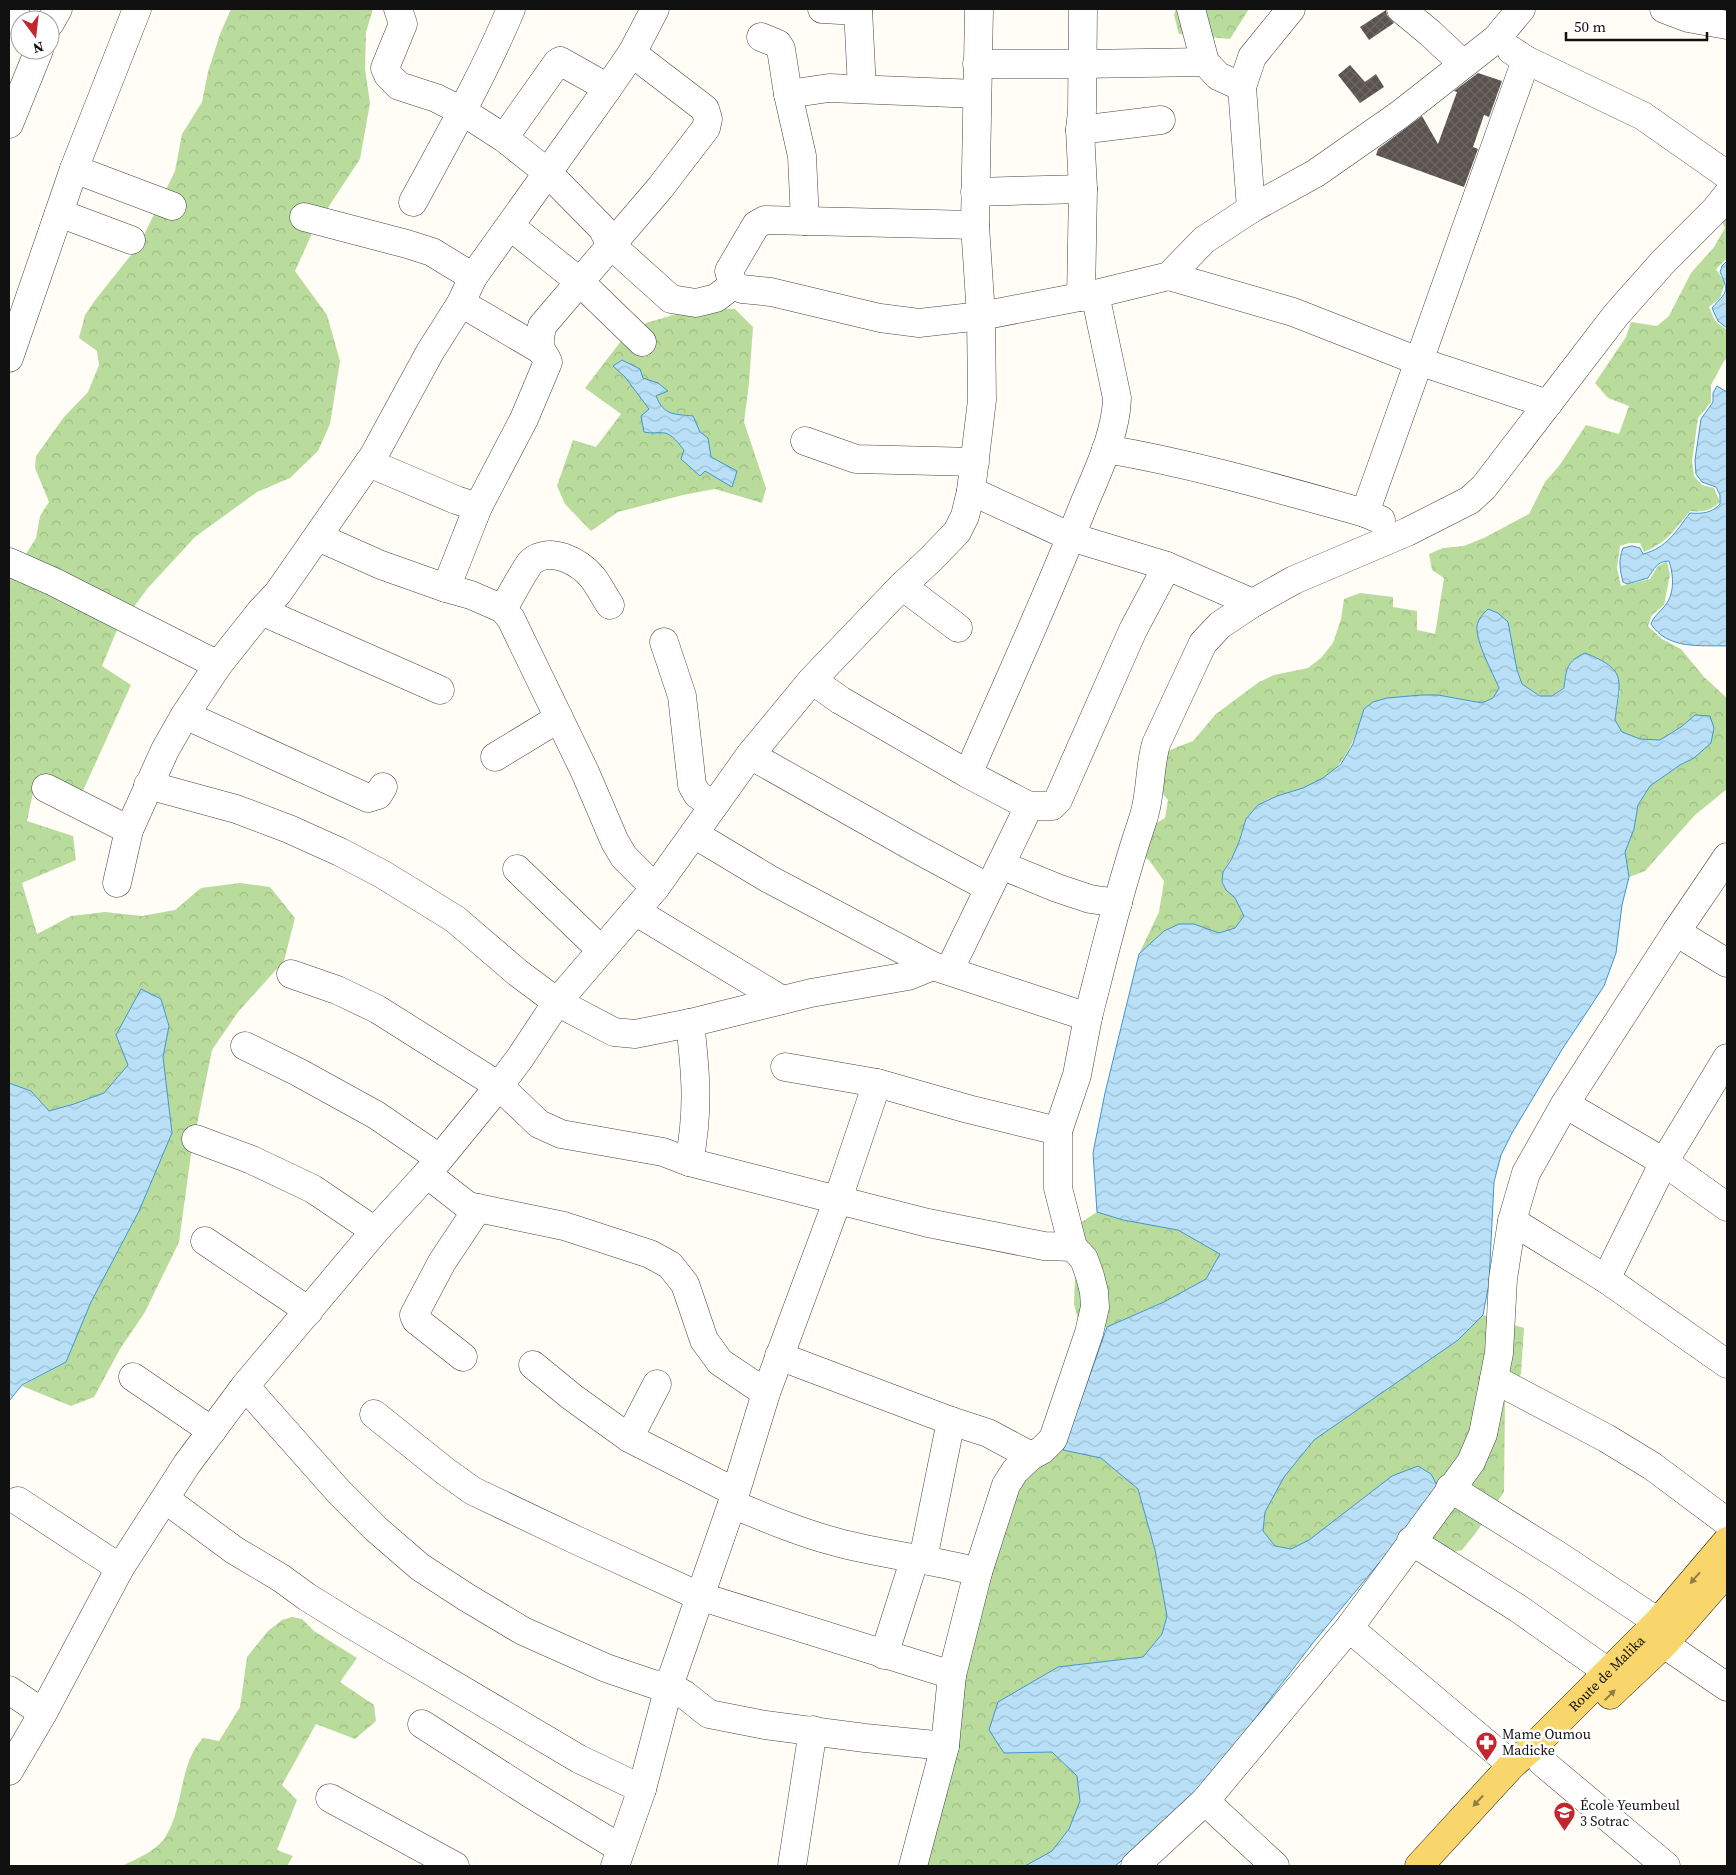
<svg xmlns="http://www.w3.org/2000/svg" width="1736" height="1875" viewBox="0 0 1736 1875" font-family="'Source Serif 4',serif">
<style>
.forest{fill:url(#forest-crowns)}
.water{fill:url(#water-waves);stroke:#3f96cf}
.building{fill:url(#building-cross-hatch)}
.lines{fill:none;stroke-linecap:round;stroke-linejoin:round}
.minor-casing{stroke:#444;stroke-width:29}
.major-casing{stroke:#222;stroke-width:29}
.minor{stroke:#fff;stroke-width:28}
.major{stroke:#f9d66b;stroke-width:28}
.oneway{fill:#917d42}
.labels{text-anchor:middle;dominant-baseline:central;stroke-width:5;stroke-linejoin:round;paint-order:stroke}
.street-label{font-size:14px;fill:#111;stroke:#fff}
.poi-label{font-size:14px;fill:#111;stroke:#fff;text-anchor:start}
</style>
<defs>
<pattern id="forest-crowns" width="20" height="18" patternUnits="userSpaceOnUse" patternTransform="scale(1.25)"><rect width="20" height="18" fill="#b9dc9c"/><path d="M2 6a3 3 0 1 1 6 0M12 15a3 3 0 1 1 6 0" fill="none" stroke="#9ebc85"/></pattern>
<pattern id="water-waves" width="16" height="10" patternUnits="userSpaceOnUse" patternTransform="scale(1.25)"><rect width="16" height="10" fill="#b9e0f7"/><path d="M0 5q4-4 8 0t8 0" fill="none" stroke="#9ebfd3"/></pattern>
<pattern id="building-cross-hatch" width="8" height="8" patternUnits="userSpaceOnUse" patternTransform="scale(1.25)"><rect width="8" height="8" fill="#5a524d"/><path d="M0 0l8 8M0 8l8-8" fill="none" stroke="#6d6662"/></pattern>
</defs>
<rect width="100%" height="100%" fill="#fffdf5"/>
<!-- forest -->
<g class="forest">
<path d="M231,9H373L366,32L365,69L370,103L360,159L314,229L295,271L327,315L340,361L330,424L318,451L290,478L257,492L195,537L147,589L117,630L102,666L131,685L76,806L34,788L27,821L73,836L76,860L22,883L37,934L71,916L105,912L142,916L175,910L201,888L240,883L270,887L295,918L284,961L238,1012L212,1050L191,1154L179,1242L145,1312L120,1349L94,1397L71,1406L22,1386L66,1362L91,1302L139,1211L172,1133L163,1057L169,1025L161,999L141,989L117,1035L128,1065L104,1093L74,1104L49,1111L31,1091L9,1083V579L13,575L36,538L40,516L49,502L35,468L36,456L64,417L88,392L99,365L97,351L79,338L85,315L96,299L139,245L175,171L182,134L202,102L208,72L220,34Z"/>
<path d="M1176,9H1249L1230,39L1179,34L1174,15Z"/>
<path d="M1727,206V258L1716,269L1725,283L1720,298L1709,307L1715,321L1727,330V358L1724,361L1711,385V402L1698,418L1692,461L1694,476L1702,485L1714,488L1720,502C1711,510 1703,513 1690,511C1673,531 1669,541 1644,552L1640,543H1629L1620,546L1617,568L1621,586L1650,579L1657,567L1667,561L1670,575L1664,605L1652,615L1648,626L1662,639L1681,649L1704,677L1727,698V789L1695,815L1645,871L1629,877L1625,852L1634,829L1638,805L1650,786L1680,765L1694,758L1695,715L1681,727L1660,740L1640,739L1622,732L1615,720L1620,691L1585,653C1567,661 1566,669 1564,687L1552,696H1541L1522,684L1517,670L1481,644L1499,688L1493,698L1483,703L1438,695L1364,709C1353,747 1341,776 1301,789C1286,794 1270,796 1258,806C1244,817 1242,834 1236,850C1231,859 1222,870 1222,881C1223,890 1231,892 1236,899C1239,904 1241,911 1244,916L1235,929L1219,933L1194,924L1164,931L1139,954L1159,912L1164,881L1149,860L1130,848L1155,824L1165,818L1168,800L1144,771L1170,750L1193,741L1216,714L1259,682L1274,675L1308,668L1321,658L1333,643L1341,619L1344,599L1360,593L1393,597V607L1417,611V630L1435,634L1444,578L1432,570L1429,554L1443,548L1464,546L1486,537L1529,514L1545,482L1559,466L1586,425L1619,434L1629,406L1608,398L1595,383L1626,337L1631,322L1657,326L1669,316L1691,273L1714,247L1725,228L1719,215Z"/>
<path d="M700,307L735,309L753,327L749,383L744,422L766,488L762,503L715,489L683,495L618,512L591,531L565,504L557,486L573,440L596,447L621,414L585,388L621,341L646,323Z"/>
<path d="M1097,1212L1123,1220L1178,1230L1220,1254L1206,1279L1164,1302L1107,1327L1080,1328L1074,1304L1077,1225Z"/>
<path d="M1483,1315L1524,1328L1521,1374L1505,1400L1504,1492L1475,1534L1462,1550L1431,1558L1329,1526L1309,1540L1291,1549L1275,1546L1263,1531L1265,1512L1284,1477L1314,1440L1458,1340Z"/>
<path d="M1063,1450L1101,1458L1138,1489L1155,1550L1167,1616L1162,1634L1143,1657L1058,1667L1003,1753L1052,1752L1077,1776L1080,1801L1069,1829L1052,1851L1025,1866H910L941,1728L962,1597L1033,1459Z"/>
<path d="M292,1617L302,1619L314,1631L357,1658L340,1682L374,1705L376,1721L355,1739L316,1724L282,1785L297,1800L277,1850L293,1856L287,1866H122C136,1859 154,1852 164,1839C185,1808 178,1764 203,1738L219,1741L240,1707L247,1657L268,1631L282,1620Z"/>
</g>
<!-- water -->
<g class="water">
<path d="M1727,261V328L1718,321L1712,308C1726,292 1730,293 1720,272L1722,266Z"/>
<path d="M622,360L640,369L643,378L658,383L668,391L656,396C664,416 675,414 693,416L700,432L708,438L711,457L737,471L732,487L705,471L700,476L681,459L684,450C679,444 673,435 665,433C658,432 652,434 644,432L641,416L649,409L625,377L613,366Z"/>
<path d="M1717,386L1727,392V646C1700,645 1668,650 1651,624C1654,616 1658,614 1663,608C1675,596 1674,576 1669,561C1657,561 1654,569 1648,578L1627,584L1623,582C1620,570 1618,560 1623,548L1632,546L1640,548L1643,554C1667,548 1676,531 1690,513C1702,514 1712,513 1720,504V495L1716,487L1702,482L1696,474L1695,460L1701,419L1713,402V393Z"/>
<path d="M1488,609L1498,613L1508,622L1517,670L1522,684L1540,696H1552L1564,688C1566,669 1567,661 1585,653C1628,670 1620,679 1615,720L1622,732L1640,739L1660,740L1681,727L1695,715L1710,716L1714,728L1711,743L1694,758L1680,765L1650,786L1638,805L1634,829L1625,852L1629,877L1622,905L1616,953L1604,986L1561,1051L1512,1133L1501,1155L1494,1182L1489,1283L1483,1315L1458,1340L1314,1440L1284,1477L1265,1512L1263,1531L1275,1546L1291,1549L1309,1540L1392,1476L1418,1466L1431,1474L1437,1485L1433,1500L1401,1541L1379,1563L1312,1644L1232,1749L1194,1793L1126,1857L1115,1866H1025L1052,1851L1069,1829L1080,1801L1077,1776L1052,1752L1004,1753L989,1730L998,1702L1058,1667L1143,1657L1162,1634L1167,1616L1155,1550L1138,1489L1101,1458L1063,1450L1107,1327L1164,1302L1206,1279L1220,1254L1178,1230L1123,1220L1097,1212L1093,1153L1105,1093L1139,954L1164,931L1179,924H1194L1219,933L1235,928L1244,916L1235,898L1226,890L1222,882L1223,872L1231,860L1239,842L1246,819L1258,805L1277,796L1303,788L1323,778L1341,764L1353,744L1364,709L1373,702L1387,698L1421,695H1438L1482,703L1493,698L1499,688C1492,671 1476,643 1477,626C1478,619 1484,613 1488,609Z"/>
<path d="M141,989L161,999L169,1026L163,1057L172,1133L139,1211L91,1302L66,1362L22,1385L9,1401V1083L31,1091L49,1111L74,1104L104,1093L128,1065L116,1035Z"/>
</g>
<!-- building -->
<g class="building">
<path d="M1386,10L1387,15L1394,23L1369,40L1360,27Z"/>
<path d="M1350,65L1365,82L1376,74L1384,87L1360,103L1338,75Z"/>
<path d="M1478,73L1502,81L1489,117L1484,115L1473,147L1478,149L1464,187L1376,155L1378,149L1422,116L1438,144L1457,92L1454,91Z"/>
</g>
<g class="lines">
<defs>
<g id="minor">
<path d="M398,9L403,24L385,68L388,75L399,86L436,98L462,111L504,138L547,172L602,228L611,245L671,299L696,303L716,298L733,285"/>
<path d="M822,9L858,11"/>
<path d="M858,9L862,89"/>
<path d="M1191,9L1205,62L1218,76L1242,87"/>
<path d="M1401,9L1430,33L1463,64"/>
<path d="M1664,9L1688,18L1727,25"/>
<path d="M9,18L20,21"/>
<path d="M50,23L58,9"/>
<path d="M761,37L778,44L781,49L788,94"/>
<path d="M1511,50L1526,60L1643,116L1727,175"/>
<path d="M977,64H1082L1205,62"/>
<path d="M9,124L39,50"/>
<path d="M1080,130L1161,120"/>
<path d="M504,138L557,63L560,61L608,88"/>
<path d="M74,169L172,206"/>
<path d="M975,192L1083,189"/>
<path d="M413,202C447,139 483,76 511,9"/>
<path d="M1251,209L1242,87L1252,57L1291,9"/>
<path d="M59,213L131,240"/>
<path d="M304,217L407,244L432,252L473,277"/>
<path d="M805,221L802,156L788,94L829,88L977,94"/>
<path d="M975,225L765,220L756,225L729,271L733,285L742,289L771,292L880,318L919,323L981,316L1095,294L1169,276L1204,240L1251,209L1316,173L1399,115L1496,39L1521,9"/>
<path d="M510,226L580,282L642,342"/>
<path d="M1169,276L1293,312L1418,361L1548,404"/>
<path d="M1081,297L1083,189L1080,130L1082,111L1083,9"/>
<path d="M461,303L541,350"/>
<path d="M9,358L74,169L137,9"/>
<path d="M805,441L856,459L975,462"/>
<path d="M1106,449C1194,464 1279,489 1365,513L1381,520"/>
<path d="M369,463L456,500L478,507"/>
<path d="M971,491L1071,537L1167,566L1253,603"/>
<path d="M1365,513L1526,60"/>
<path d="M318,537L381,565L446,588L471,595L503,609L511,619L585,772L615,842L624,857L655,888"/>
<path d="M9,562L54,582L218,665"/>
<path d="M902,586L958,628"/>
<path d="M446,588L478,507L524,419L548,362C546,357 544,355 542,351C538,344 541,333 542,326L660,188L706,128L708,119L705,109L632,53"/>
<path d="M503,609C509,599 524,570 531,562C550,545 580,562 593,578C599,586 604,596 610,605"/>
<path d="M261,611L440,690"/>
<path d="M664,642L682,696L692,785L697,794L713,806"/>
<path d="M812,680L840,700L968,774L1029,806H1052L1058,800L1133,630L1167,566"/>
<path d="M185,715L368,798L378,795L383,787"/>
<path d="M750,755L915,848L989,888"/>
<path d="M495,757L559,718"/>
<path d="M968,774C1006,686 1047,598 1082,509C1096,474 1116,436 1117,398L1095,294"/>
<path d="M148,785L236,809L289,829L340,852L382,874L455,919L518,973L557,1002L614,1032L635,1034L690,1023L811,993L908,976L933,966"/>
<path d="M46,788L129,830"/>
<path d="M694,834L769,879L933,966L1088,1017C1105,951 1121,884 1143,819C1151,796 1149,768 1156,744L1203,643L1220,625L1253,603L1294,580L1407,532L1470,500L1484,487L1616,315L1663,262L1715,210L1727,195"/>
<path d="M1001,865L1057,888L1090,899L1118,903"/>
<path d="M517,869L601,950"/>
<path d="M117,883L129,830L165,750L185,715L218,665L261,611L278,593L374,455L430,352L461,303L473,277L608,88L632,53L655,9"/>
<path d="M635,911L782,1000"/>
<path d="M1676,932L1727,963"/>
<path d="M949,971L1029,806"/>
<path d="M291,974L337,990L377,1009L499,1086L539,1124L561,1134L663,1152L689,1162L928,1223L1044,1246L1073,1247"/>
<path d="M245,1046L298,1072L376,1115L439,1158"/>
<path d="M785,1067L877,1083L968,1109L1058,1131"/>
<path d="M1565,1104L1664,1162L1727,1207"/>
<path d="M196,1139L252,1160L313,1189L375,1231"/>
<path d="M689,1162C699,1111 696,1074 690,1023"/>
<path d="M427,1174L468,1206L564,1226L650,1254L670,1265L685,1284L704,1340L720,1362L766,1393"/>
<path d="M1512,1221L1606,1279L1727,1364"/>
<path d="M205,1241L309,1311"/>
<path d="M1606,1279L1664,1162L1727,1058"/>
<path d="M779,1356L951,1421L988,1433L1031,1456"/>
<path d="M463,1357L416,1320L414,1315L442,1262L478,1208"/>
<path d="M533,1365L572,1397L629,1438"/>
<path d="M133,1377L212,1431"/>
<path d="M1494,1379L1606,1438L1652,1466L1727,1522"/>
<path d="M657,1384L629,1438L735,1492"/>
<path d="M245,1386L339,1492L376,1529L420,1567L466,1597L523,1631L606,1668L653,1684L669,1686L685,1695L709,1714L765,1725L865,1738L945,1746L952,1675L978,1572L1006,1485L1015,1471L1031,1456L1042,1450L1053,1439L1089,1333L1095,1307L1094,1292L1090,1276L1084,1259L1073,1247L1058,1188V1131L1077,1075L1088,1017"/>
<path d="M374,1414L445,1471L473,1491L576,1540L699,1596L952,1675"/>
<path d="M1450,1488L1559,1556L1658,1622"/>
<path d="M165,1499L234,1550L281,1578L307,1597L349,1623L579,1759L642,1789"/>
<path d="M18,1501L120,1568"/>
<path d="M732,1504C766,1518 801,1533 836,1542C883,1555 931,1559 978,1572"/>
<path d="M1411,1541L1519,1609L1608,1672"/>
<path d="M923,1559L951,1421"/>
<path d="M1349,1628L1512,1765"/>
<path d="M1664,1644L1727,1687"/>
<path d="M884,1655L915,1558"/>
<path d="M9,1690L43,1713"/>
<path d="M422,1724L531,1794L620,1848"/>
<path d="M1542,1762L1666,1866"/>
<path d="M9,1771L43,1713L120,1568L187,1464L245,1386L375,1231L427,1174L499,1086L520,1058L557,1002L655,888L750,755L812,680L902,586L931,559L957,532L965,516L971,491L982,400L981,316L975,225L979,9"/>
<path d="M330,1798L455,1866"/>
<path d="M1205,1801L1275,1866"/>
<path d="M615,1866L642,1789L669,1686L732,1504L766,1393L838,1199L877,1083"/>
<path d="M792,1866L813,1730"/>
<path d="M913,1866L945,1746"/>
<path d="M1135,1866L1205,1801L1349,1628L1471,1462L1483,1434L1494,1379L1499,1353L1503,1279L1512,1221L1526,1173L1565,1104L1676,932L1727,857"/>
</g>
<g id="major">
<path d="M1610,1695L1664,1644L1727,1572"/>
<path id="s1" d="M1419,1866L1512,1765L1540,1740L1658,1622L1727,1541"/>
</g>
</defs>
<!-- minor casing -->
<use href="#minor" class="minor-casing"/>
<!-- major casing -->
<use href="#major" class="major-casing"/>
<!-- minor -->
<use href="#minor" class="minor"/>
<!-- major -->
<use href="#major" class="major"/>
</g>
<!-- one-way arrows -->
<defs><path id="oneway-solid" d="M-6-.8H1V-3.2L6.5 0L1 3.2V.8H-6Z" transform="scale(1.25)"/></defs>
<g class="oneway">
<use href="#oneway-solid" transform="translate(1695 1578) rotate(131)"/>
<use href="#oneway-solid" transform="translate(1610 1695) rotate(-45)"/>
<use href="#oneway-solid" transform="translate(1478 1801) rotate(133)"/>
</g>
<!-- icons -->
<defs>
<symbol id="pharmacy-pin" viewBox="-11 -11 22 30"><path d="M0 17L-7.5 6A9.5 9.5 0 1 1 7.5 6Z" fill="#c4262e" stroke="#fff"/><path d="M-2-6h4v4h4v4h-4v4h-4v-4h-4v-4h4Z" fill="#fff"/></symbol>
<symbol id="school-pin" viewBox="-11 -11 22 30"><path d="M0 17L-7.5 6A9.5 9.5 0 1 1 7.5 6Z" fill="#c4262e" stroke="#fff"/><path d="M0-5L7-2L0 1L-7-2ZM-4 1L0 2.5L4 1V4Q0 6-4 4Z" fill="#fff"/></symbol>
</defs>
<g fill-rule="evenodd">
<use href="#pharmacy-pin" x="1474" y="1730" width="25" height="34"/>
<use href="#school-pin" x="1552" y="1800" width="25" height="34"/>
</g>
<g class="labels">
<!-- street labels -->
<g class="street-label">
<text stroke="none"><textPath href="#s1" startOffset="269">Route de Malika</textPath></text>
</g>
<!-- poi labels -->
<g class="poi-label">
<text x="1502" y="1734">Mame Oumou<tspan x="1502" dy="16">Madicke</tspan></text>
<text x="1580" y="1805">École Yeumbeul<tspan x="1580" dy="16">3 Sotrac</tspan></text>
</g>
</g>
<!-- border -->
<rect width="1736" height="1875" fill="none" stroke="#111111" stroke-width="20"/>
<!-- north arrow -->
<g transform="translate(35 35) rotate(165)"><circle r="24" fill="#ffffff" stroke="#a0a0a0"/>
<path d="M0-4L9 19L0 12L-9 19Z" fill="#c4262e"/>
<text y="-8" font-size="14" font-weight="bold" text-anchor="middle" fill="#111111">N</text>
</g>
<!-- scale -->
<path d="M1566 32v8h141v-8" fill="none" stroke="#111111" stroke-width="2.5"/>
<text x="1574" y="32" font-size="15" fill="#111111" stroke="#ffffff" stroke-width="4" paint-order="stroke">50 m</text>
</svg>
